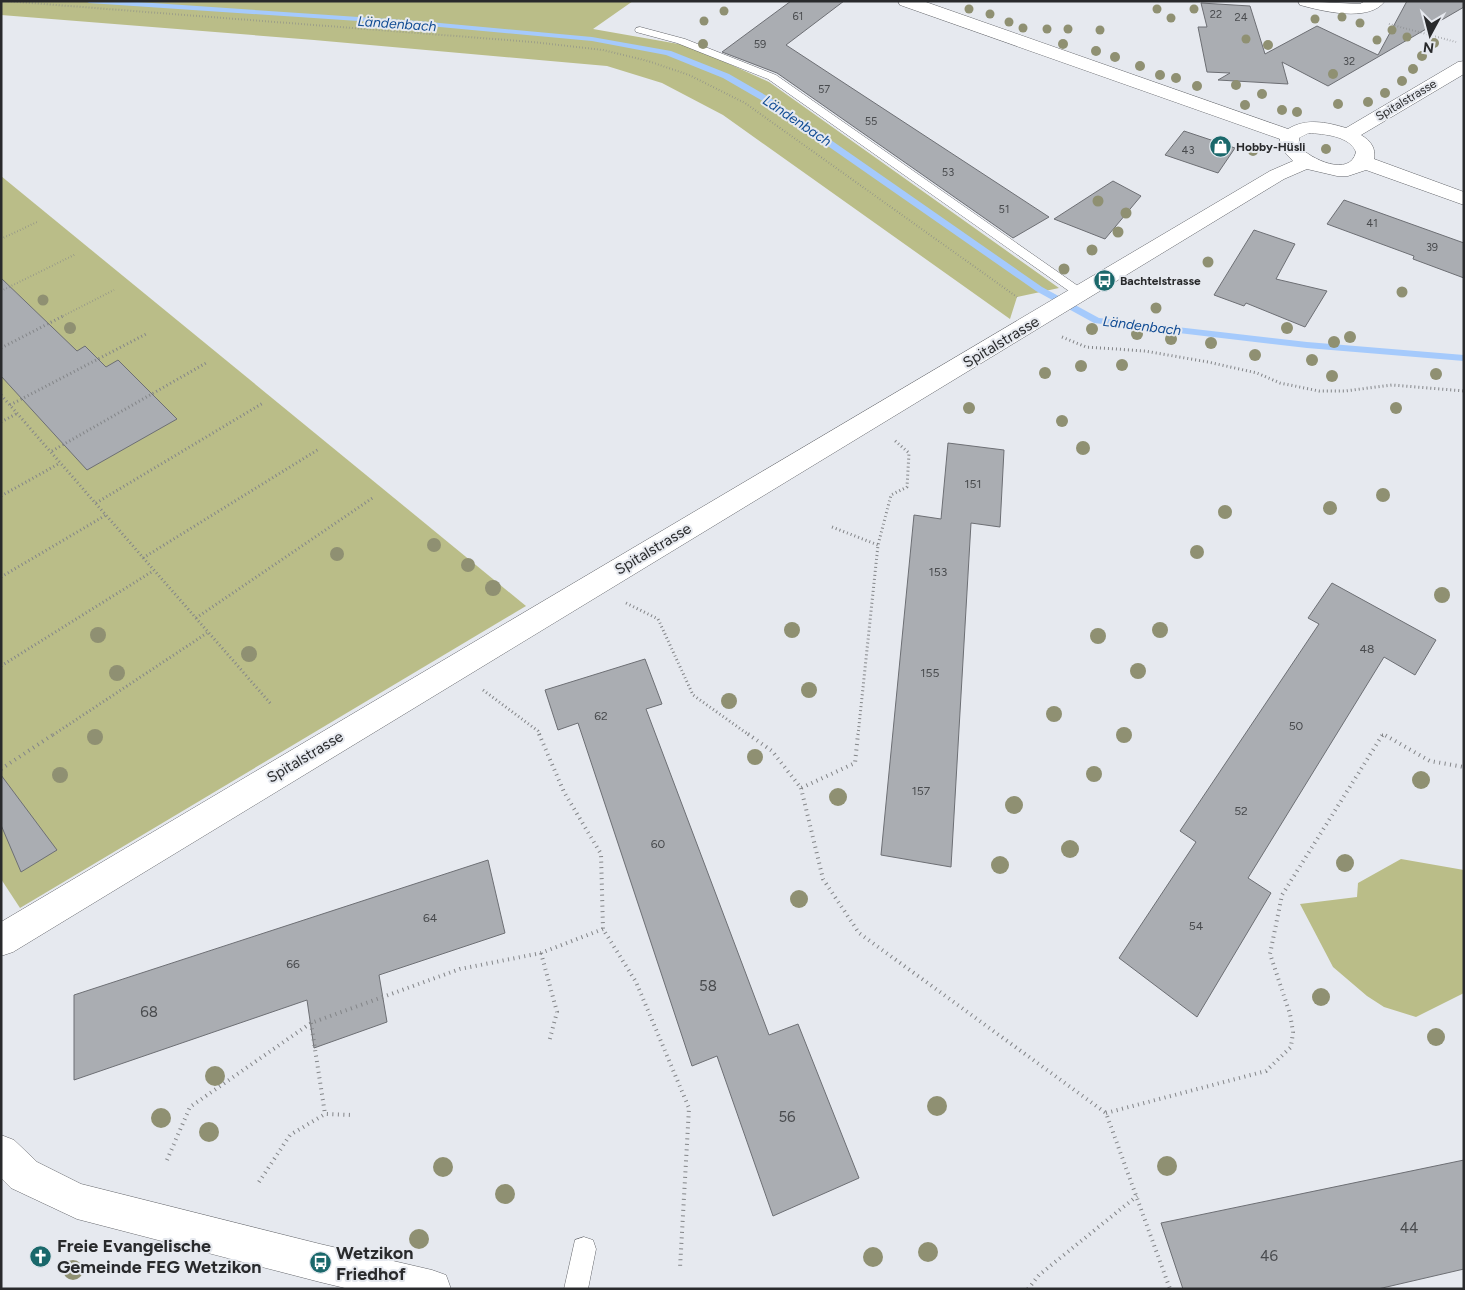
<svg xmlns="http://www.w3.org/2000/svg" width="1465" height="1290" viewBox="0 0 1465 1290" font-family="Figtree,sans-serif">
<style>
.green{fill:#babd88}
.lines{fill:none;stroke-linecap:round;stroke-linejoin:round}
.stream{fill:#a5cafc;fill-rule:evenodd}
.building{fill:#aaadb2;stroke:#6d6f74}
.service-casing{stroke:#65676c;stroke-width:1}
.minor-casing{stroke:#65676c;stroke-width:1}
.tertiary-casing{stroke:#65676c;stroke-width:1}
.path-far2{stroke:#838588;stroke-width:2;stroke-dasharray:0.5 2.5;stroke-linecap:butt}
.path-far1{stroke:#838588;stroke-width:3;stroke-dasharray:1 3;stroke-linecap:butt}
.path{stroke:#838588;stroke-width:4;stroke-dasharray:1 4.5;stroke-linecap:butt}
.service{fill:#fff;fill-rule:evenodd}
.minor{fill:#fff;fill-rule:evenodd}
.tertiary{fill:#fff;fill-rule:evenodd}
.tree{fill:#8f9072}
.labels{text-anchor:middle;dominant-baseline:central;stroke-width:4;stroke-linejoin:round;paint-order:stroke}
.far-number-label{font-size:11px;fill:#494b4e}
.far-street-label{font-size:12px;fill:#292a2c;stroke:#e6e9ef}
.far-poi-label{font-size:12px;font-weight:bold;fill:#292a2c;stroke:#e6e9ef;text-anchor:start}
.number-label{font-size:12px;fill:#494b4e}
.far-water-label{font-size:14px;font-style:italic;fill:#114c94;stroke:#e6e9ef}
.street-label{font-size:15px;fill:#292a2c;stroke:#e6e9ef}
.near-number-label{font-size:15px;fill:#494b4e}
.near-poi-label{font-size:18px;font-weight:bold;fill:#292a2c;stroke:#e6e9ef;text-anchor:start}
</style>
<rect width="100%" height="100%" fill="#e6e9ef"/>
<!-- green -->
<g class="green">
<path d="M1,1H633L593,29L690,46L769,82L1059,288L1017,297L1010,319L723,115L662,83L607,66L314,40L1,15Z"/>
<path d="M1,176L526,606L20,908L1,879Z"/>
<path d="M1401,859L1464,870V993L1416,1017L1384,1007L1367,996L1333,967L1300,904L1357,897L1358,883Z"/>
</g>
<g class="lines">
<!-- stream -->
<path class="stream" d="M86,1H123L418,21L592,37L671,51L729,74L772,99L1042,287L1099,318L1307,342L1464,355V361L1307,348L1094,323L1036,291L766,103L723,78L666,55L592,41L418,25L89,3Z"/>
</g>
<!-- building -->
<g class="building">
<path d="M791,1H844L786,45L1049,217L1013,238L777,73L722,52Z"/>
<path d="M1407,1H1464V7L1328,86L1282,62L1288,84L1218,80L1230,73L1207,72L1198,27H1207L1201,3L1250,6L1265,54L1317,26L1378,55Z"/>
<path d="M1184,131L1235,148L1218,173L1165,155Z"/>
<path d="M1113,181L1141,196L1105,239L1054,219Z"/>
<path d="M1344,200L1464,243V278L1413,259L1414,256L1327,224Z"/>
<path d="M1254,230L1295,244L1276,279L1327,291L1305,327L1246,303L1244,306L1214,295Z"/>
<path d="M1,278L77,351L85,346L106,367L118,360L177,419L87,470L1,376Z"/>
<path d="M948,443L1004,450L1000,527L971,523L951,867L881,855L914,515L941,519Z"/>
<path d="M1332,583L1436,640L1415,675L1384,657L1248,878L1271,893L1197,1017L1119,958L1196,842L1180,831L1319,624L1308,618Z"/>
<path d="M645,659L662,704L646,709L769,1035L798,1024L859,1178L773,1216L717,1056L692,1066L578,723L558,730L545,690Z"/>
<path d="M1,775L57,850L21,872L1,825Z"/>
<path d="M488,860L505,933L379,975L387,1022L314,1048L307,1000L74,1080V995Z"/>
<path d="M1464,1160V1269L1378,1289H1183L1161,1223Z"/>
</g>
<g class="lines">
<defs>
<g id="service">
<path d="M640,27L685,39L776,75L1088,293L1086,296H1076L768,79L677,43L636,32L635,30L636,28Z"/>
<path d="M584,1237L593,1240L596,1249L588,1289H564L575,1240Z"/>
</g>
<g id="minor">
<path d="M1298,1L1360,4L1365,1H1385C1369,23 1322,11 1300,5Z"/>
<path d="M1,1135L14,1140L37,1162L81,1184L320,1244L432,1270L446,1275L451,1289H349L320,1282L77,1219L11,1188L1,1178Z"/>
</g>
<path id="tertiary" d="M898,1H923L1288,129C1306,118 1326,122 1346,128L1458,62L1464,61V74L1361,135C1371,141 1376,148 1374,159L1464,192V205L1366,170L1348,176H1337L1307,169L1284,179L13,952L1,956V922L1270,171L1293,161L1280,147V139L900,5ZM1309,133C1324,134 1350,136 1356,152C1350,178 1310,159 1299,146V138Z"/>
</defs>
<!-- service casing -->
<use href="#service" class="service-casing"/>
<!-- minor casing -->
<use href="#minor" class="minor-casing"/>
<!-- tertiary casing -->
<use href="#tertiary" class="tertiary-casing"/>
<!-- path-far2 -->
<g class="path-far2">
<path d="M5,1L533,42L603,50L648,61L689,75L745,103L1017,297"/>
<path d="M1389,24L1456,42"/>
<path d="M1,239L37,222"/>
<path d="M1,291L76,254"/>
<path d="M63,316L114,290"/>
</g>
<!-- path-far1 -->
<g class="path-far1">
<path d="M1062,337L1086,347L1145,351L1208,362L1257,373L1280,383L1319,391H1345L1392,385L1464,391"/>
<path d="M1,348L65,315"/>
<path d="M1,395L271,704"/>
<path d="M10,405L148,333"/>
<path d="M1,422L16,414"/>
<path d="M52,451L206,363"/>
<path d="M1,496L60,463"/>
<path d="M96,503L263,403"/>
<path d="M832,527L878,545"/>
<path d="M143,558L319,449"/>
<path d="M1,577L106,515"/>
<path d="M626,603L658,619L693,695L749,735"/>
<path d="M196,618L374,497"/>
<path d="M1,666L153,571"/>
<path d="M483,690L538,731L540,735"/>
<path d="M53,735L207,633"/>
<path d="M858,735L878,545L891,495L907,487L909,453L893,439"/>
<path d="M1382,735H1385"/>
</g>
<!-- path -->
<g class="path">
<path d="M539,734L564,792L601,854L603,929L636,982L689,1108L680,1268"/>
<path d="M748,734L772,751L801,788L855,763L858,734"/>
<path d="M1,769L54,734"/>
<path d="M801,788L823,879L859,933L1106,1113L1170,1289"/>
<path d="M541,953L557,1012L549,1042"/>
<path d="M311,1023L325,1114"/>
<path d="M1106,1113L1266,1071L1291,1047L1293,1032L1290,1014L1270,954L1282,895L1383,734L1430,761L1464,767"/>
<path d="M167,1160L190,1107L311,1023L460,969L541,953L603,929"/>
<path d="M259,1182L290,1135L325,1114L353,1115"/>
<path d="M1028,1289L1039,1275L1137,1196"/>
</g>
<!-- service -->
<use href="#service" class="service"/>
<!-- minor -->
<use href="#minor" class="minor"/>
<!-- tertiary -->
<use href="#tertiary" class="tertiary"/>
</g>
<!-- trees -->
<g class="tree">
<circle cx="969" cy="9" r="4.5"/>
<circle cx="1157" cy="9" r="4.5"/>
<circle cx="1194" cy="9" r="4.5"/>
<circle cx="724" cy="11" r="4.5"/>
<circle cx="990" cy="14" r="4.5"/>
<circle cx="1342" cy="17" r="4.5"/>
<circle cx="1171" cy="18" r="4.5"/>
<circle cx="1315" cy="19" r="4.5"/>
<circle cx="704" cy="21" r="4.5"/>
<circle cx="1009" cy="22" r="4.5"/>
<circle cx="1360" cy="23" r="4.5"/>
<circle cx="1023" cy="28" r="4.5"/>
<circle cx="1047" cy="29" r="4.5"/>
<circle cx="1068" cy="29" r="4.5"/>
<circle cx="1100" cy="30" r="4.5"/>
<circle cx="1392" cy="30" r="4.5"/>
<circle cx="1407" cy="37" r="4.5"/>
<circle cx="1246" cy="39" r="4.5"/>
<circle cx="1377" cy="40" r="4.5"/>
<circle cx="1434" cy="43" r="5"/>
<circle cx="703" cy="44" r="5"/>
<circle cx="1063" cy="44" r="5"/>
<circle cx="1268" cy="45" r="5"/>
<circle cx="1096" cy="51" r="5"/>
<circle cx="1422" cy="56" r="5"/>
<circle cx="1115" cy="57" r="5"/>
<circle cx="1140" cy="66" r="5"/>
<circle cx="1413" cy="69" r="5"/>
<circle cx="1333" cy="74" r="5"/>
<circle cx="1160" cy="75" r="5"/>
<circle cx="1176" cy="78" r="5"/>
<circle cx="1402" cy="81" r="5"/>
<circle cx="1236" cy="85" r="5"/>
<circle cx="1197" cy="86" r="5"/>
<circle cx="1385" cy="93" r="5"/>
<circle cx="1262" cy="94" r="5"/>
<circle cx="1368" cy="102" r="5"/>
<circle cx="1338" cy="104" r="5"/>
<circle cx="1245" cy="105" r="5"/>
<circle cx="1282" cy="110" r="5"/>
<circle cx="1297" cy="112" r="5"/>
<circle cx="1326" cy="149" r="5"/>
<circle cx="1253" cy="151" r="5"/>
<circle cx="1098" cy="201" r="5.5"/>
<circle cx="1126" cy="213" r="5.5"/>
<circle cx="1118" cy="232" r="5.5"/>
<circle cx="1092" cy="250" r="5.5"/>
<circle cx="1208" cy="262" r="5.5"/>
<circle cx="1064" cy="269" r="5.5"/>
<circle cx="1402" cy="292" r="5.5"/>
<circle cx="43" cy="300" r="5.5"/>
<circle cx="1156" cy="308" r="5.5"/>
<circle cx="70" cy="328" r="6"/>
<circle cx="1287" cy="328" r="6"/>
<circle cx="1092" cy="329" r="6"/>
<circle cx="1137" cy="334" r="6"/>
<circle cx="1350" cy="337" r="6"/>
<circle cx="1171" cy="339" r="6"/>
<circle cx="1334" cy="342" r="6"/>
<circle cx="1211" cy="343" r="6"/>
<circle cx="1255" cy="355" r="6"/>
<circle cx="1312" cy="360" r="6"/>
<circle cx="1122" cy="365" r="6"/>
<circle cx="1081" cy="366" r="6"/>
<circle cx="1045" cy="373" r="6"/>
<circle cx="1436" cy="374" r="6"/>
<circle cx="1332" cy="376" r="6"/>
<circle cx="969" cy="408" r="6"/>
<circle cx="1396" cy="408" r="6"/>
<circle cx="1062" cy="421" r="6"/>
<circle cx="1083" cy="448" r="7"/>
<circle cx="1383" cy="495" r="7"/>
<circle cx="1330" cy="508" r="7"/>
<circle cx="1225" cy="512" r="7"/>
<circle cx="434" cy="545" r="7"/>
<circle cx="1197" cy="552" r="7"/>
<circle cx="337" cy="554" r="7"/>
<circle cx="468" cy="565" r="7"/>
<circle cx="493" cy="588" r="8"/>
<circle cx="1442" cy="595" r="8"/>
<circle cx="792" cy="630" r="8"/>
<circle cx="1160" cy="630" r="8"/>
<circle cx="98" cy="635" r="8"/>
<circle cx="1098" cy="636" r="8"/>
<circle cx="249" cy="654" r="8"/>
<circle cx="1138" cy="671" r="8"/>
<circle cx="117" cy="673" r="8"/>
<circle cx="809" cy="690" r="8"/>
<circle cx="729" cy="701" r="8"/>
<circle cx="1054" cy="714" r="8"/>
<circle cx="1124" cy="735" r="8"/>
<circle cx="95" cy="737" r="8"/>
<circle cx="755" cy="757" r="8"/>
<circle cx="1094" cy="774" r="8"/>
<circle cx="60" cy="775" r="8"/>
<circle cx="1421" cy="780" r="9"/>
<circle cx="838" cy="797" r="9"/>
<circle cx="1014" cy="805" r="9"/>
<circle cx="1070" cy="849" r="9"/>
<circle cx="1345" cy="863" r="9"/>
<circle cx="1000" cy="865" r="9"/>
<circle cx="799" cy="899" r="9"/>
<circle cx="1321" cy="997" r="9"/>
<circle cx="1436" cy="1037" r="9"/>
<circle cx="215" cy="1076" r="10"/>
<circle cx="937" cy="1106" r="10"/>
<circle cx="161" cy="1118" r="10"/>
<circle cx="209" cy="1132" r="10"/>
<circle cx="1167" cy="1166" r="10"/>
<circle cx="443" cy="1167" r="10"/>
<circle cx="505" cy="1194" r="10"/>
<circle cx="419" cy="1239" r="10"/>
<circle cx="928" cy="1252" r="10"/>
<circle cx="873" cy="1257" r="10"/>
<circle cx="73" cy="1270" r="10"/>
</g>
<!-- icons -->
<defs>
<symbol id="shop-disc" viewBox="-11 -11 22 22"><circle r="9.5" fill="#1a686b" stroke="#e6e9ef"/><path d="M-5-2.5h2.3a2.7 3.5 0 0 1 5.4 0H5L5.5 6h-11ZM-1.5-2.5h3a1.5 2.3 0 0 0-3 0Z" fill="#fff"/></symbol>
<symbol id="bus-disc" viewBox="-11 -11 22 22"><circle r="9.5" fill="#1a686b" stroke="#e6e9ef"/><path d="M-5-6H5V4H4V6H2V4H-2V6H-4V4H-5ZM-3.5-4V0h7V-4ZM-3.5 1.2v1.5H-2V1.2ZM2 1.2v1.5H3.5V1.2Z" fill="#fff"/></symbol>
<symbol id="church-disc" viewBox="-11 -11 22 22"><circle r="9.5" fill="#1a686b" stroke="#e6e9ef"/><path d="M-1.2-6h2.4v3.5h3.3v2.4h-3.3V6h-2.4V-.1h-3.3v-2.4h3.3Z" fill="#fff"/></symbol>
</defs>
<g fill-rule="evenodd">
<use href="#shop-disc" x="1208" y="134" width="25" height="25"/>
<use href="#bus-disc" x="1092" y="268" width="25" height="25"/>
<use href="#church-disc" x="28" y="1244" width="25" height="25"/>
<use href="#bus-disc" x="308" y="1250" width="25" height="25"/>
</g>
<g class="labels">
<!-- far-number labels -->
<g class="far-number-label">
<text x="1216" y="14">22</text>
<text x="798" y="16">61</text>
<text x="1241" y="17">24</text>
<text x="760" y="44">59</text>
<text x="1349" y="61">32</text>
<text x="824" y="89">57</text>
<text x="871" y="121">55</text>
<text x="1188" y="150">43</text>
<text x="948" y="172">53</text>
<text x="1004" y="209">51</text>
<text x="1372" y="223">41</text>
<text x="1432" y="247">39</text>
</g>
<!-- far-street labels -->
<g class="far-street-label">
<text transform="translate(1406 100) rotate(-31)">Spitalstrasse</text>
</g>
<!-- far-poi labels -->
<g class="far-poi-label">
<text x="1236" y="147">Hobby-Hüsli</text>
<text x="1120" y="281">Bachtelstrasse</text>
</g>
<!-- number labels -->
<g class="number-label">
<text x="973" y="484">151</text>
<text x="938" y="572">153</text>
<text x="1367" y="649">48</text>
<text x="930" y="673">155</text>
<text x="601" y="716">62</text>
<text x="1296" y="726">50</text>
<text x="921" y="791">157</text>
<text x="1241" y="811">52</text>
<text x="658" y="844">60</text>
<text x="430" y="918">64</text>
<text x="1196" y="926">54</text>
<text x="293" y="964">66</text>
</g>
<!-- far-water labels -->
<g class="far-water-label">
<text transform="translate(397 24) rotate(4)">Ländenbach</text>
<text transform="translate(797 121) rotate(34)">Ländenbach</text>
<text transform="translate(1142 326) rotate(7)">Ländenbach</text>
</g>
<!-- street labels -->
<g class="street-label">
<text transform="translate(1001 342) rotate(-31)">Spitalstrasse</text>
<text transform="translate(653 549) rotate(-31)">Spitalstrasse</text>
<text transform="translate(305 757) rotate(-31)">Spitalstrasse</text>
</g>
<!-- near-number labels -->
<g class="near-number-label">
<text x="708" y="986">58</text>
<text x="149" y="1012">68</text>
<text x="787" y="1117">56</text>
<text x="1409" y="1228">44</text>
<text x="1269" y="1256">46</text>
</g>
<!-- near-poi labels -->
<g class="near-poi-label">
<text x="57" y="1246">Freie Evangelische<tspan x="57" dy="21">Gemeinde FEG Wetzikon</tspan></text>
<text x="336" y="1253">Wetzikon<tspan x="336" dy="21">Friedhof</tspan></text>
</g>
</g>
<!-- border -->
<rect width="1465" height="1290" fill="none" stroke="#292a2c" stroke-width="5"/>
<!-- north arrow -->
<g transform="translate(1430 35) rotate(187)" stroke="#e6e9ef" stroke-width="4" paint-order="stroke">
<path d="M0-4L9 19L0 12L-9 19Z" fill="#292a2c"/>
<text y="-8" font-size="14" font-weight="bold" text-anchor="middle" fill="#292a2c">N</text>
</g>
</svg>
